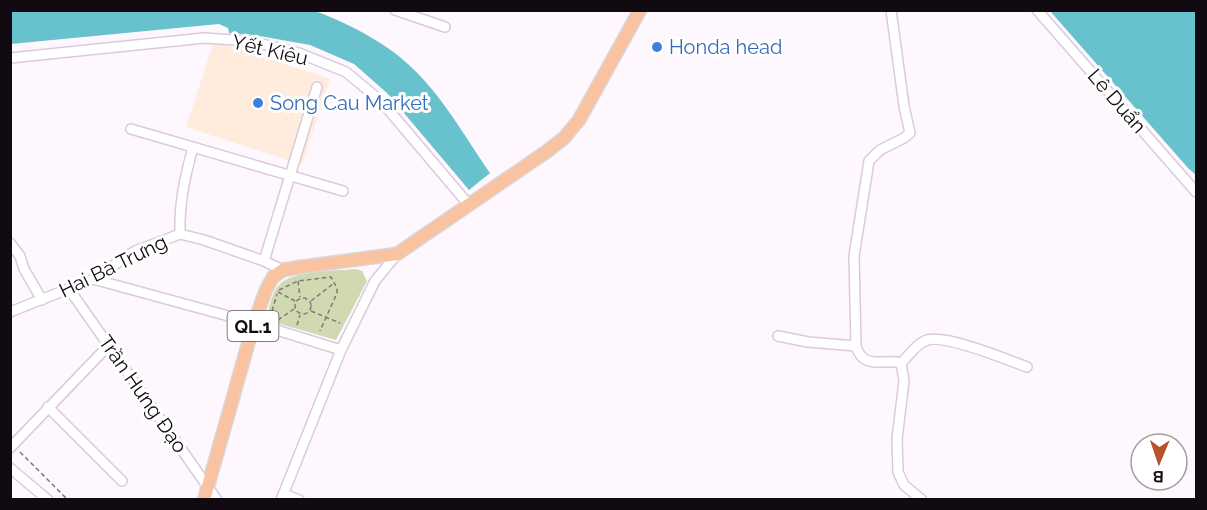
<svg xmlns="http://www.w3.org/2000/svg" width="1207" height="510" viewBox="0 0 1207 510" font-family="Raleway,sans-serif">
<style>
.commercial{fill:#ffecdc}
.green{fill:#d0d9af}
.water{fill:#67c2ce}
.lines{fill:none;stroke-linecap:round;stroke-linejoin:round}
.minor-casing{stroke:#dacbdc;stroke-width:12}
.major-casing{stroke:#d9d8d9;stroke-width:15}
.path{stroke:#7f787f;stroke-width:1.5;stroke-dasharray:4.5 3;stroke-linecap:butt}
.minor{stroke:#fff;stroke-width:9}
.major{stroke:#f9c2a1;stroke-width:12}
.shop-dot{fill:#3f7fe0;stroke:#fff;stroke-width:2}
.labels{text-anchor:middle;dominant-baseline:central;stroke-width:6;stroke-linejoin:round;paint-order:stroke}
.shield{fill:#fff;stroke:#585458;stroke-width:1.5}
.shield-label{font-size:18px;font-weight:bold;fill:#110b11}
.shop-label{font-size:20px;fill:#366cbe;stroke:#fff;text-anchor:start}
.street-label{font-size:20px;fill:#110b11;stroke:#fff}
</style>
<rect width="100%" height="100%" fill="#fef7fe"/>
<!-- commercial -->
<path class="commercial" d="M214,41L330,79L302,165L186,127Z"/>
<!-- green -->
<path class="green" d="M356,269L362,271L367,281L336,340L266,320C269,309 271,294 279,285C292,270 337,271 356,269Z"/>
<!-- water -->
<g class="water">
<path d="M11,11L312,10C344,21 385,42 409,65C442,95 465,137 490,173L469,190L387,93L354,64L310,45L254,35L229,33L228,28L219,24L11,44Z"/>
<path d="M1050,11H1196V175L1188,168Z"/>
</g>
<g class="lines">
<defs>
<g id="minor">
<path d="M395,10L445,27"/>
<path d="M891,10L904,106L910,133L904,138L880,150L869,161L854,256L856,346C863,371 885,358 901,363L904,381L897,439L898,472L904,485L922,500"/>
<path d="M1037,10L1196,192"/>
<path d="M10,58L204,38L250,41L299,53L346,72L381,101L469,205"/>
<path d="M131,129L343,191"/>
<path d="M180,234C179,202 185,177 193,147"/>
<path d="M10,243L20,256L24,269L42,300"/>
<path d="M264,261L317,87"/>
<path d="M93,279L254,323L341,350"/>
<path d="M69,289L217,500"/>
<path d="M10,312L93,279L135,251L180,234L204,240L264,261L283,270"/>
<path d="M778,336L808,342L856,346"/>
<path d="M901,363C909,356 915,345 925,341C941,332 1008,360 1027,367"/>
<path d="M48,407L122,481"/>
<path d="M10,448L108,346"/>
<path d="M10,468L48,500"/>
<path d="M284,494L299,500"/>
<path d="M281,500L341,350L375,281L397,254"/>
</g>
<path id="major" d="M204,500L254,323L266,290L273,277L283,270L300,267L397,254L546,152L564,138L579,120L640,10"/>
</defs>
<!-- minor casing -->
<use href="#minor" class="minor-casing"/>
<!-- major casing -->
<use href="#major" class="major-casing"/>
<!-- path -->
<g class="path">
<path d="M298,281L300,297"/>
<path d="M279,290L298,281L331,277L337,288V293L320,331"/>
<path d="M278,292L295,301"/>
<circle cx="303" cy="306" r="8"/>
<path d="M311,301L333,284"/>
<path d="M311,311L340,323"/>
<path d="M270,318L277,294"/>
<path d="M278,320L294,309"/>
<path d="M297,325L300,315"/>
<path d="M20,452L68,500"/>
</g>
<!-- minor -->
<use href="#minor" class="minor"/>
<!-- major -->
<use href="#major" class="major"/>
</g>
<!-- markers -->
<g class="shop-dot">
<circle cx="657" cy="47" r="6"/>
<circle cx="258" cy="103" r="6"/>
</g>
<g class="labels">
<!-- shield labels -->
<rect class="shield" x="227.5" y="311" width="51" height="30" rx="4.5"/>
<g class="shield-label">
<text x="253" y="326">QL.1</text>
</g>
<!-- shop labels -->
<g class="shop-label">
<text x="669" y="47">Honda head</text>
<text x="270" y="103">Song Cau Market</text>
</g>
<!-- street labels -->
<g class="street-label">
<text transform="translate(270 50) rotate(13)">Yết Kiêu</text>
<text transform="translate(1117 101) rotate(49)">Lê Duẩn</text>
<text transform="translate(113 266) rotate(-26)">Hai Bà Trưng</text>
<text transform="translate(143 394) rotate(55)">Trần Hưng Đạo</text>
</g>
</g>
<!-- border -->
<rect width="1207" height="510" fill="none" stroke="#110b11" stroke-width="24"/>
<!-- north arrow -->
<g transform="translate(1159 462) rotate(182)"><circle r="28" fill="#ffffff" stroke="#a09da0" stroke-width="1.5"/>
<path d="M0-4.5L10 22L0 15L-10 22Z" fill="#b9522a"/>
<text y="-9" font-size="16" font-weight="bold" text-anchor="middle" fill="#110b11">B</text>
</g>
</svg>
